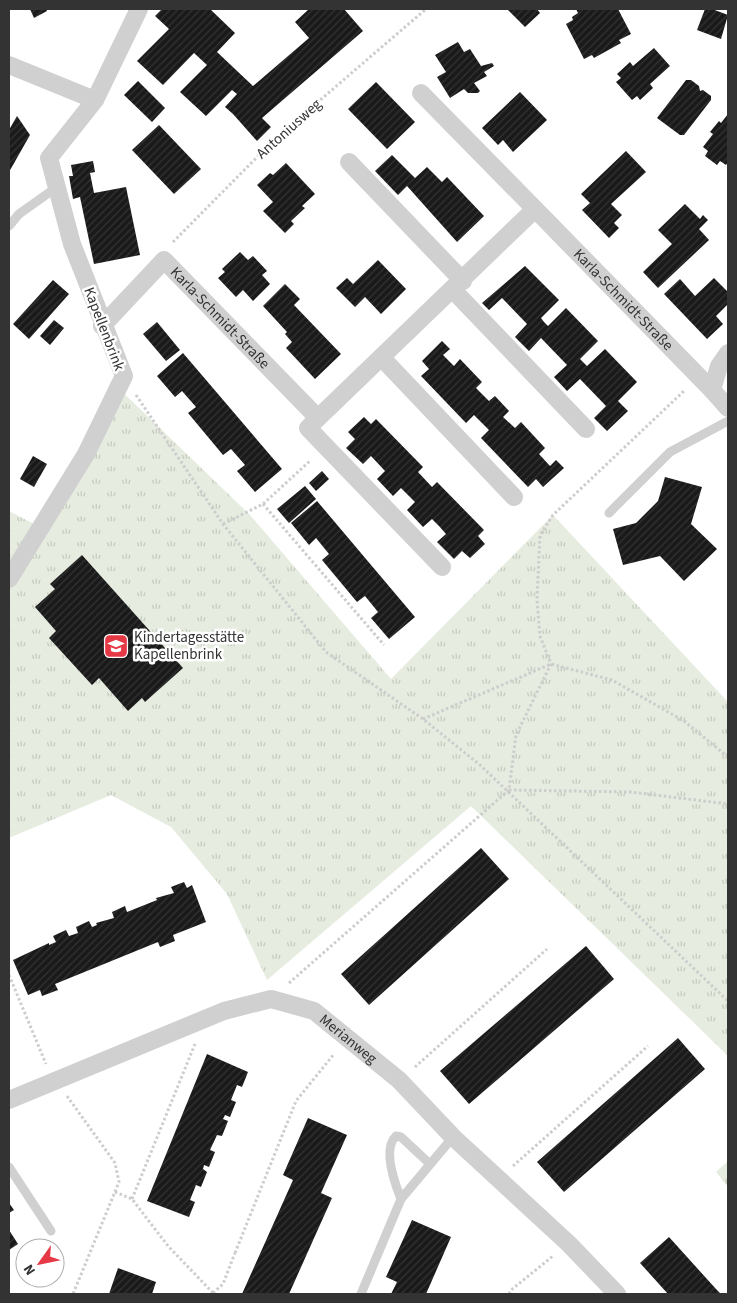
<svg xmlns="http://www.w3.org/2000/svg" width="737" height="1303" viewBox="0 0 737 1303" font-family="'Source Sans 3',sans-serif">
<style>
.grass{fill:url(#grass-tufts)}
.building{fill:url(#building-hatch)}
.lines{fill:none;stroke-linecap:round;stroke-linejoin:round}
.path{stroke:#cdcdcd;stroke-width:3;stroke-dasharray:2.5 2.5;stroke-linecap:butt}
.service{stroke:#d0d0d0;stroke-width:9}
.minor{stroke:#d0d0d0;stroke-width:18}
.labels{text-anchor:middle;dominant-baseline:central;stroke-width:5;stroke-linejoin:round;paint-order:stroke}
.street-label{font-size:15px;fill:#333;stroke:#fff}
.poi-label{font-size:15px;fill:#333;stroke:#fff;text-anchor:start}
</style>
<defs>
<pattern id="grass-tufts" width="24" height="20" patternUnits="userSpaceOnUse" patternTransform="scale(1.25)"><rect width="24" height="20" fill="#e6ecdf"/><path d="M3 7l-1-3M5 7V3M7 7l1-3M15 17l-1-3M17 17v-4M19 17l1-3" fill="none" stroke="#c6cbc0"/></pattern>
<pattern id="building-hatch" width="6" height="6" patternUnits="userSpaceOnUse" patternTransform="scale(1.25)"><rect width="6" height="6" fill="#1a1a1a"/><path d="M-1 1l2-2M0 6l6-6M5 7l2-2" fill="none" stroke="#333"/></pattern>
</defs>
<rect width="100%" height="100%" fill="#fff"/>
<!-- grass -->
<g class="grass">
<path d="M111,381L250,515L391,679L553,515L728,702V1056L471,806L267,980L227,894L171,827L111,795L9,838V511L34,524L83,443Z"/>
<path d="M728,1161V1187L716,1172Z"/>
</g>
<!-- building -->
<g class="building">
<path d="M30,9H46L47,11L34,18Z"/>
<path d="M162,9H210L235,33L217,52L253,86L309,38L295,22L309,9H344L363,31L262,118L271,127L257,141L233,114L225,107L237,94L232,90L206,116L180,92L207,65L194,53L163,85L137,61L169,29L155,16Z"/>
<path d="M507,9H537L540,13L525,27Z"/>
<path d="M576,9H618L631,34L619,40L621,43L594,58L592,55L584,59L566,24L573,20L572,17L578,13Z"/>
<path d="M705,9H712L728,15L721,39L697,30Z"/>
<path d="M458,42L464,52L470,49L481,66L492,63L494,66L484,72L487,76L474,83L480,91L478,93H468L464,89L450,98L437,77L446,72L435,55Z"/>
<path d="M654,48L670,66L650,84L653,88L640,100L637,96L632,100L616,82L621,78L617,74L630,62L633,66Z"/>
<path d="M686,80H691L699,86L700,91L703,90L711,96V100L684,135H680L657,118Z"/>
<path d="M138,81L165,108L152,122L124,95Z"/>
<path d="M376,82L415,122L387,149L348,109Z"/>
<path d="M520,92L547,120L513,152L503,140L498,145L482,128Z"/>
<path d="M728,114V162L726,165L720,161L717,165L705,156L708,151L703,147L713,134L710,132L719,121L721,123Z"/>
<path d="M17,116L30,135L9,172V130Z"/>
<path d="M159,125L201,169L174,194L132,150Z"/>
<path d="M626,151L646,172L611,204L622,215L614,223L619,228L609,238L582,210L590,203L581,194Z"/>
<path d="M392,155L415,178L427,167L442,182L447,177L484,216L457,242L407,186L398,195L375,171Z"/>
<path d="M93,161L95,172L90,173L94,193L126,187L140,255L94,264L80,197L73,199L69,176H73L71,165Z"/>
<path d="M286,163L315,194L302,206L305,208L291,221L294,224L285,233L263,211L273,202L257,185L270,173L273,175Z"/>
<path d="M685,204L700,219L703,215L708,220L699,229L709,240L658,288L643,272L672,244L658,230Z"/>
<path d="M240,252L248,260L253,256L267,271L262,275L270,284L253,301L243,290L236,297L218,278L225,272L222,269Z"/>
<path d="M378,260L406,289L381,314L365,297L355,307L336,288L347,278L353,284Z"/>
<path d="M525,266L559,300L541,318L544,322L548,326L566,308L598,341L580,359L587,366L605,349L637,382L618,401L628,411L607,431L594,418L606,406L580,379L567,391L554,377L567,365L541,338L529,351L515,337L527,324L502,298L489,310L482,303Z"/>
<path d="M714,278L728,292V304L716,316L723,324L707,339L664,294L680,279L695,296Z"/>
<path d="M53,280L69,294L29,339L13,324Z"/>
<path d="M285,284L300,299L294,305L341,354L315,379L286,348L292,342L285,334L287,332L263,306Z"/>
<path d="M54,320L64,328L50,345L40,336Z"/>
<path d="M157,322L180,350L166,361L143,334Z"/>
<path d="M442,341L450,349L443,355L454,366L460,359L482,382L476,388L489,401L495,396L509,411L503,417L515,428L521,422L545,448L539,454L550,466L556,460L564,468L543,487L536,479L528,487L481,438L489,430L474,415L466,423L421,376L429,369L422,361Z"/>
<path d="M183,353L282,469L255,492L237,471L245,465L231,449L223,455L188,413L196,407L182,391L175,397L157,376Z"/>
<path d="M364,417L371,424L376,419L423,467L418,472L432,487L437,482L484,530L478,536L485,544L470,558L462,551L454,559L437,542L446,534L439,526L432,519L423,527L407,510L415,502L401,488L393,496L377,479L385,471L371,456L363,464L346,448L355,439L348,432Z"/>
<path d="M33,456L47,464L34,487L20,479Z"/>
<path d="M322,471L329,479L316,491L309,483Z"/>
<path d="M665,477L702,487L691,524L717,549L684,581L660,556L623,565L613,529L636,523L658,501Z"/>
<path d="M305,486L316,499L289,523L277,509Z"/>
<path d="M317,501L415,617L389,639L371,618L378,612L365,596L357,602L322,560L329,554L316,538L309,545L291,523Z"/>
<path d="M82,555L183,668L145,702L142,698L128,711L99,678L92,685L49,638L56,631L35,607L55,589L50,584Z"/>
<path d="M481,848L509,879L369,1005L341,974Z"/>
<path d="M184,882L187,888L192,885L206,922L173,935L175,941L160,947L158,942L55,984L58,990L42,996L40,990L28,995L13,960L49,943V945L56,942L53,936L66,930L69,936L78,933L76,927L89,921L92,927L97,925L96,923L114,918L112,912L125,906L127,912L157,900L156,898L174,893L171,887Z"/>
<path d="M586,946L614,979L469,1104L440,1071Z"/>
<path d="M678,1038L705,1069L564,1192L537,1162Z"/>
<path d="M207,1054L248,1072L242,1087L237,1085L231,1100L236,1102L230,1117L225,1115L223,1119L228,1121L222,1136L217,1135L210,1150L215,1152L209,1167L204,1165L203,1169L207,1172L201,1187L196,1185L190,1200L195,1202L189,1217L147,1201Z"/>
<path d="M308,1118L347,1135L321,1193L332,1198L289,1294H242L293,1180L283,1175Z"/>
<path d="M9,1203L14,1210L9,1213Z"/>
<path d="M412,1220L451,1237L426,1294H391L397,1282L386,1277Z"/>
<path d="M9,1230L18,1244L9,1250Z"/>
<path d="M669,1237L716,1289L721,1294H668L640,1263Z"/>
<path d="M118,1268L156,1282L152,1294H109Z"/>
</g>
<g class="lines">
<!-- path -->
<g class="path">
<path d="M173,242L276,138L426,9"/>
<path d="M136,395L223,524L326,652L423,719L480,765L728,1001"/>
<path d="M263,504L384,645"/>
<path d="M223,524L263,504L311,460"/>
<path d="M423,719L551,664L612,680L684,721L728,757"/>
<path d="M509,790L631,792L728,804"/>
<path d="M9,975L46,1064"/>
<path d="M289,983L509,790L516,735L551,664L540,636L537,600L540,535L553,515L684,391"/>
<path d="M415,1067L547,949"/>
<path d="M67,1096L115,1163L119,1182L73,1294"/>
<path d="M513,1166L648,1046"/>
<path d="M115,1192L132,1199L168,1246L214,1294"/>
<path d="M132,1199L195,1044"/>
<path d="M235,1253L296,1101L334,1054"/>
<path d="M213,1293L223,1284L235,1253"/>
<path d="M509,1294L511,1290L553,1256"/>
</g>
<!-- service -->
<g class="service">
<path d="M9,226L19,214L57,187"/>
<path d="M609,513L670,452L728,421"/>
<path d="M9,1167L51,1231"/>
<path d="M401,1199C395,1184 382,1149 396,1136L401,1137L430,1164"/>
<path d="M361,1294L401,1199L453,1137"/>
</g>
<!-- minor -->
<g class="minor">
<path d="M9,65L95,100"/>
<path d="M421,93L535,209"/>
<path d="M349,162L463,281"/>
<path d="M453,290L586,429"/>
<path id="s1" d="M102,326L164,260L318,418L535,209L712,390"/>
<path d="M728,353L719,366L712,390L728,408"/>
<path d="M382,358L514,497"/>
<path d="M318,418L308,428L442,567"/>
<path d="M9,579L86,454L124,376L72,244L49,158L95,100L139,9"/>
<path id="s2" d="M9,1100L224,1011L271,999L314,1011L399,1080L453,1137L569,1244L617,1294"/>
</g>
</g>
<!-- icons -->
<defs>
<symbol id="school-square" viewBox="-11 -11 22 22"><rect x="-9" y="-9" width="18" height="18" rx="4" fill="#e63946" stroke="#fff"/><path d="M0-5L7-2L0 1L-7-2ZM-4 1L0 2.5L4 1V4Q0 6-4 4Z" fill="#fff"/></symbol>
</defs>
<g fill-rule="evenodd">
<use href="#school-square" x="102" y="632" width="28" height="28"/>
</g>
<g class="labels">
<!-- street labels -->
<g class="street-label">
<text transform="translate(289 129) rotate(-42)">Antoniusweg</text>
<text stroke="none"><textPath href="#s1" startOffset="739">Karla-Schmidt-Straße</textPath></text>
<text stroke="none"><textPath href="#s1" startOffset="171">Karla-Schmidt-Straße</textPath></text>
<text transform="translate(104 329) rotate(69)">Kapellenbrink</text>
<text stroke="none"><textPath href="#s2" startOffset="370">Merianweg</textPath></text>
</g>
<!-- poi labels -->
<g class="poi-label">
<text x="134" y="637">Kindertagesstätte<tspan x="134" dy="17">Kapellenbrink</tspan></text>
</g>
</g>
<!-- border -->
<rect width="737" height="1303" fill="none" stroke="#333333" stroke-width="20"/>
<!-- north arrow -->
<g transform="translate(40 1263) rotate(237)"><circle r="24" fill="#ffffff" stroke="#adadad"/>
<path d="M0-4L9 19L0 12L-9 19Z" fill="#e63946"/>
<text y="-8" font-size="14" font-weight="bold" text-anchor="middle" fill="#333333">N</text>
</g>
</svg>
